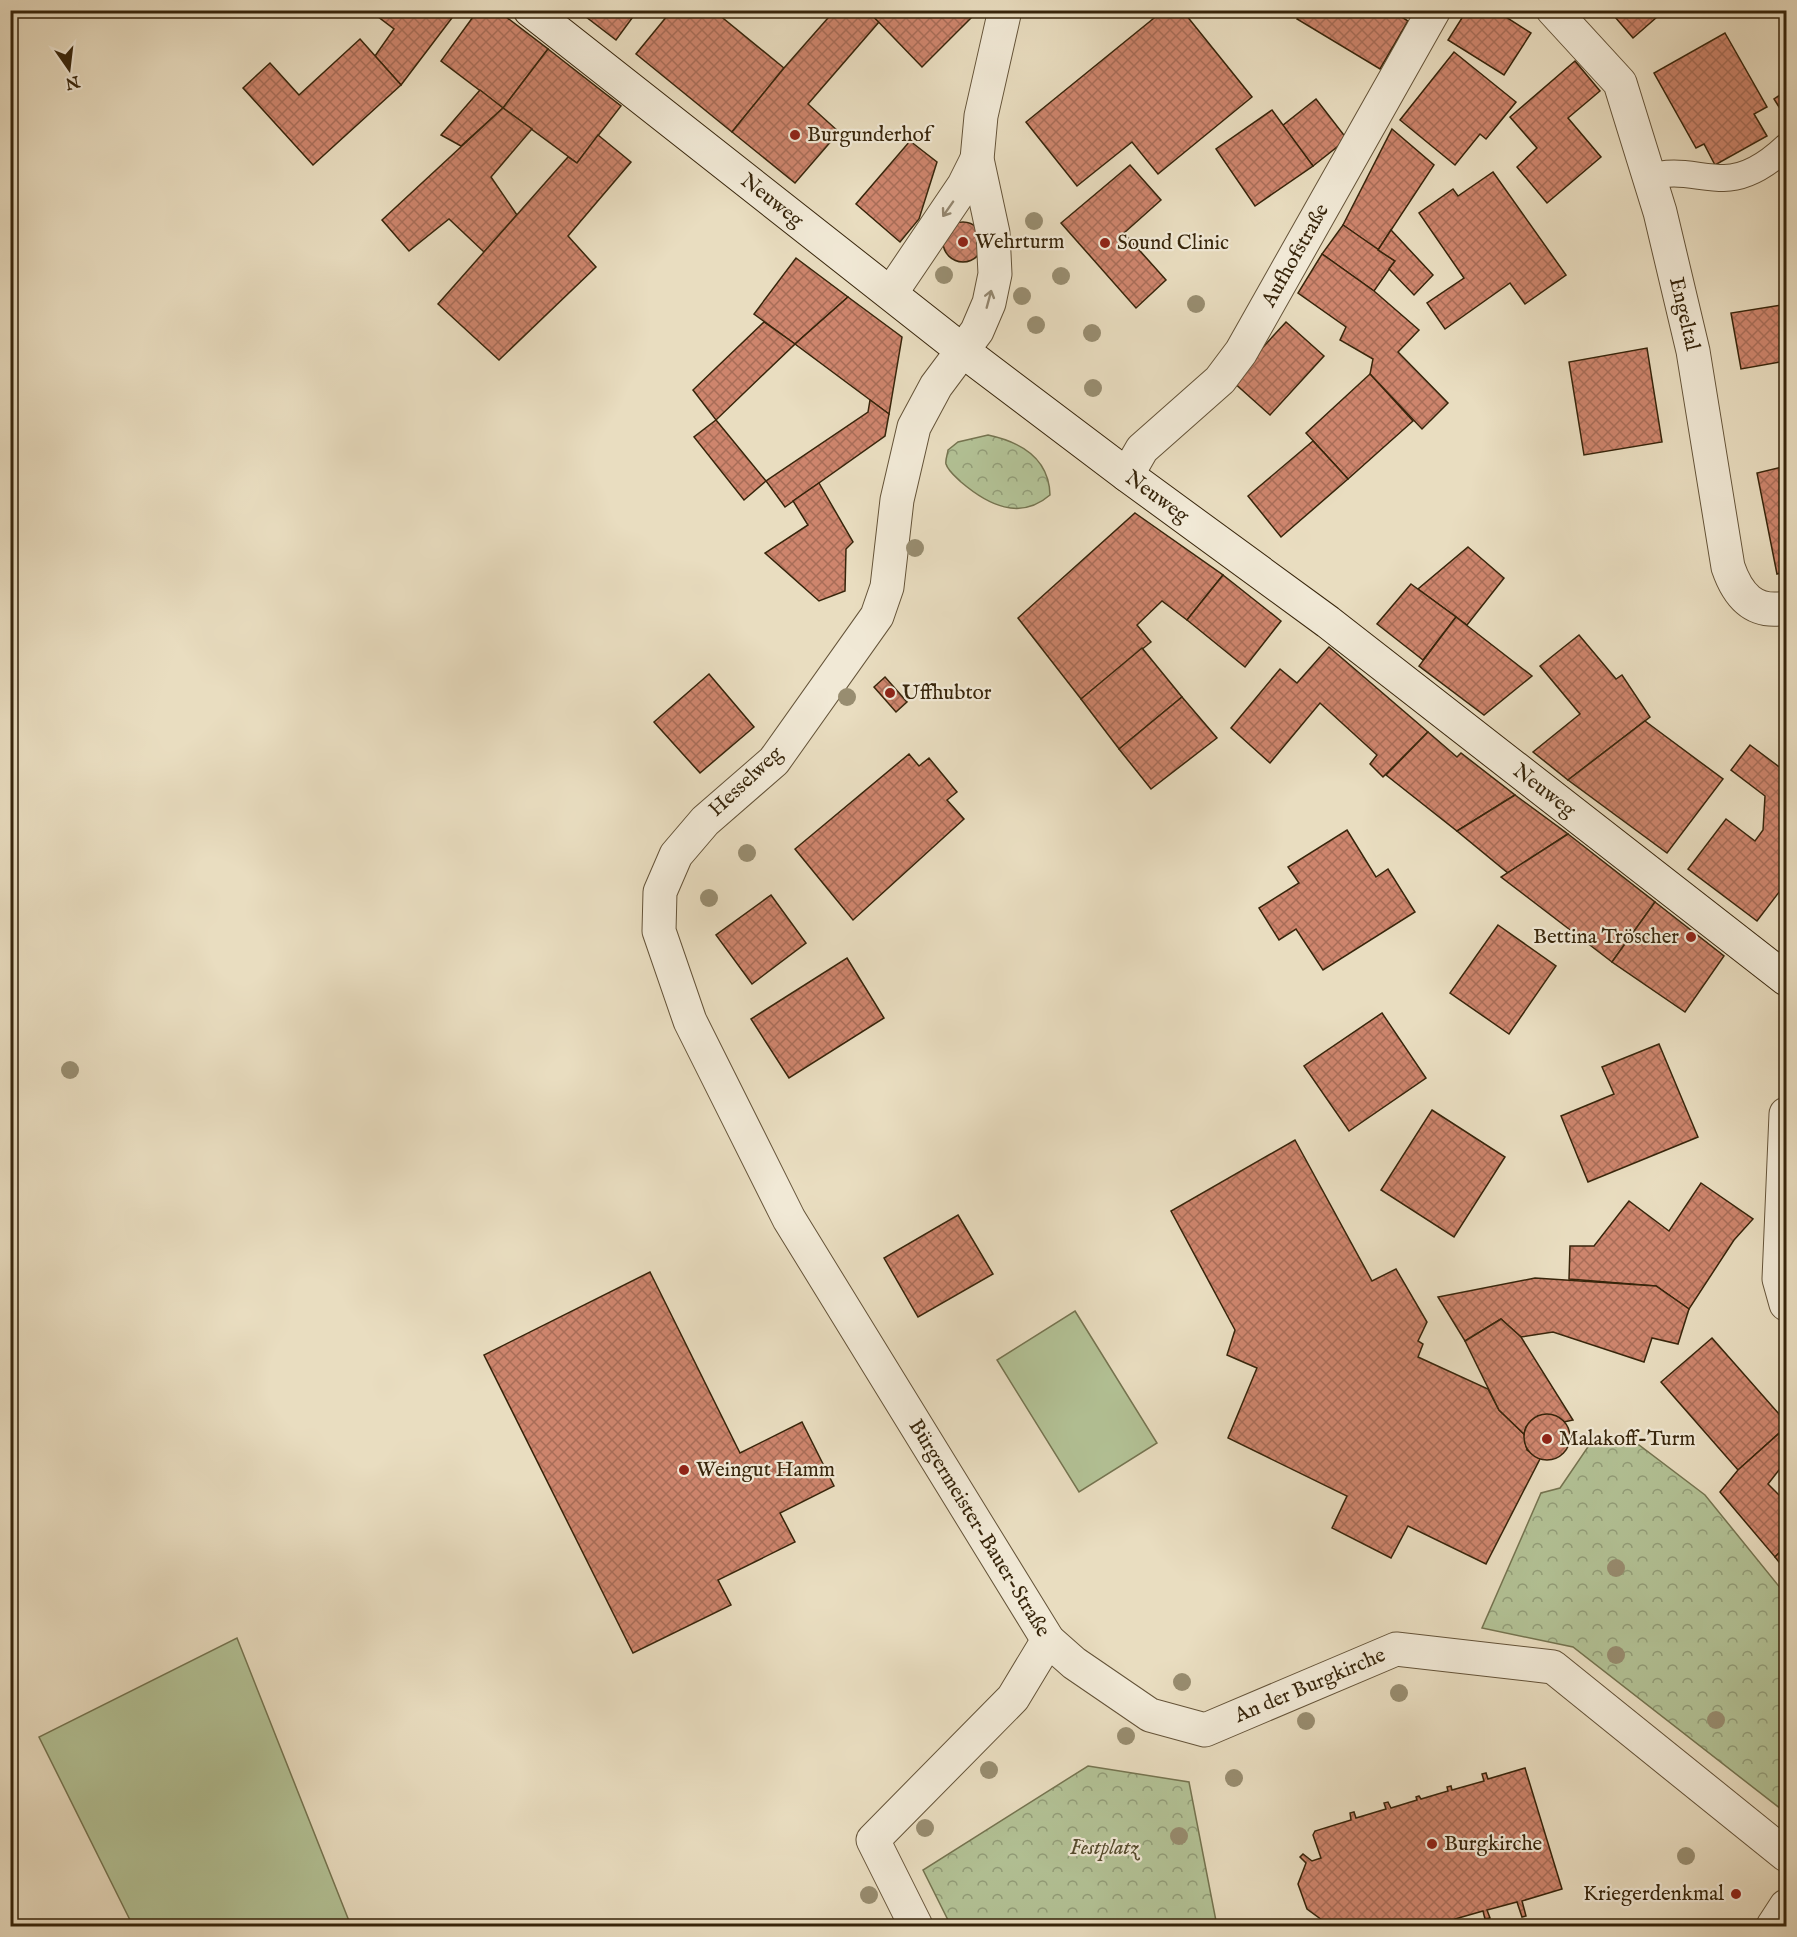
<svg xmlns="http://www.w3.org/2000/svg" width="1797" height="1937" viewBox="0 0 1797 1937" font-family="'IM FELL English',serif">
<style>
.grass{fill:#b3c296;stroke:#757450;stroke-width:1.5}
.park{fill:url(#park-crowns);stroke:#757450;stroke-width:1.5}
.building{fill:url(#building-cross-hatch);stroke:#37250b;stroke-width:1.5}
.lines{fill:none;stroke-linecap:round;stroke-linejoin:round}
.lane-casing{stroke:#645338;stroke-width:28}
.street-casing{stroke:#645338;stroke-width:35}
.secondary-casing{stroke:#37250b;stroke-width:35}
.lane{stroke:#f1e9d6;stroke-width:26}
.street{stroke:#f1e9d6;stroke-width:33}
.secondary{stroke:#f1e9d6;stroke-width:33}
.tree{fill:#988d70}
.oneway{stroke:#948770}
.poi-dot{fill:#8f2418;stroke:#f1e9d6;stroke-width:2}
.labels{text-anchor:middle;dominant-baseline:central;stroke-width:4.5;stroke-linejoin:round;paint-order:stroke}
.poi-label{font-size:21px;fill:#37250b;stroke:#f1e9d6;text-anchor:start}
.street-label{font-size:21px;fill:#37250b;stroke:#f1e9d6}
.park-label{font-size:21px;font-style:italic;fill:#564c2e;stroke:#f1e9d6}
</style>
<defs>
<pattern id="park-crowns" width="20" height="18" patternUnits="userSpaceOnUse" patternTransform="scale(1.5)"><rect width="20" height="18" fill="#b3c296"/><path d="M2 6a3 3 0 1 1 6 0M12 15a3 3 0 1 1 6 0" fill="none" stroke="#929d79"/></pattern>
<pattern id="building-cross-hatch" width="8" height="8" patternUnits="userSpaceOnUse" patternTransform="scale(1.5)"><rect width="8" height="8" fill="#ce856d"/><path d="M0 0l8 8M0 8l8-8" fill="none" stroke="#a86d58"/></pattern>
</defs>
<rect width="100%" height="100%" fill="#e9ddc0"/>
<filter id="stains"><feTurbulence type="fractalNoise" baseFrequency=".00333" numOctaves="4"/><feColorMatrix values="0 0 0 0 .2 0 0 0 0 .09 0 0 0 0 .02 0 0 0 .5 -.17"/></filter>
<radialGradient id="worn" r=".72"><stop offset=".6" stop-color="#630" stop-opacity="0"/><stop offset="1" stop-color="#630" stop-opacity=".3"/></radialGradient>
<!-- grass -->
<g class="grass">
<path d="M1075,1311L1157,1443L1079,1492L997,1360Z"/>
<path d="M237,1638L351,1926H133L39,1737Z"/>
</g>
<!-- park -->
<g class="park">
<path d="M988,435C1021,442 1049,458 1050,495C1020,521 988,505 961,482C956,477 948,471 946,464C945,460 948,453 948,450L958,442Z"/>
<path d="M1594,1438L1639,1445L1705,1495L1786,1595V1813L1573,1647L1482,1628L1541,1493L1560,1488Z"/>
<path d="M1088,1766L1189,1782L1217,1926H951L923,1870Z"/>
</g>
<!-- building -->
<g class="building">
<path d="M369,10H458L401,85L375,56L394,29Z"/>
<path d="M478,10H497L548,49L503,108L441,61Z"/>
<path d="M577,10H638L616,40Z"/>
<path d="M672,10H713L784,68L732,132L636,54Z"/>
<path d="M835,10H866L879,22L808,104L839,132L795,183L732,132L784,68Z"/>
<path d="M867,10H970L974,15L922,67Z"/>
<path d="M1164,10H1182L1252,97L1158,174L1132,142L1077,186L1026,122Z"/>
<path d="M1303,10H1391L1408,21L1380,69L1297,19Z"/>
<path d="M1467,10H1495L1531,33L1504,75L1448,40Z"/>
<path d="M1609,10H1665L1633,38Z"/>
<path d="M1725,33L1767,107L1754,114L1767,136L1715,165L1704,144L1696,148L1654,73Z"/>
<path d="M360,39L401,85L313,165L243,88L270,63L299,95Z"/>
<path d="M548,49L621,106L577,163L503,108Z"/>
<path d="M1454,52L1516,102L1486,139L1480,134L1455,165L1400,120Z"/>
<path d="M1575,61L1600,91L1568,118L1601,157L1547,203L1517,167L1537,148L1510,117Z"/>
<path d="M480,90L503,108L461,146L441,135Z"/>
<path d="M1786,91V118L1774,99Z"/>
<path d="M1316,99L1347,139L1313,166L1282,126Z"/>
<path d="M503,108L532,129L491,177L517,215L484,252L449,219L409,251L382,220Z"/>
<path d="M1272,110L1313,166L1255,206L1216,149Z"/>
<path d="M1392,129L1434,165L1378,250L1343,225Z"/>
<path d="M598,135L631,162L568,236L596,267L499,360L438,304L568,157L577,163Z"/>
<path d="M910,141L937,162L919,219L900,242L856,204Z"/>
<path d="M1130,165L1161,200L1124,233L1166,280L1136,308L1061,223Z"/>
<path d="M1493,172L1566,275L1525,304L1510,283L1445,329L1427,303L1464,278L1419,213L1453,189L1458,196Z"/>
<circle cx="963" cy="242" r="20"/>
<path d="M1343,225L1395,261L1374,291L1322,254Z"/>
<path d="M1391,230L1433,275L1414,295L1389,269L1395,261L1378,250Z"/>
<path d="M1322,254L1374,291L1419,330L1398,352L1448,403L1422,429L1370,374L1373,359L1340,340L1346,327L1298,293Z"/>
<path d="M796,258L848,297L795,344L754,314Z"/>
<path d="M848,297L902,337L889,414L795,344Z"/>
<path d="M1781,305L1786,338V361L1741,369L1731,313Z"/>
<path d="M764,322L795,344L716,420L693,390Z"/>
<path d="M1286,322L1324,356L1270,415L1232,381Z"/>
<path d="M1647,348L1662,442L1584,455L1569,362Z"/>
<path d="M1370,374L1413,421L1348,479L1306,433Z"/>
<path d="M870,400L889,414L885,436L785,507L766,481L868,412Z"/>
<path d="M716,420L766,481L744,500L694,437Z"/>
<path d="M1313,441L1348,479L1281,537L1248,496Z"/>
<path d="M1786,466V572L1777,574L1757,473Z"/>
<path d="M819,483L853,542L846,549L845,591L819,601L765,553L808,525L793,501Z"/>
<path d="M1135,513L1223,575L1187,620L1162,601L1137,625L1151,642L1081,699L1018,618Z"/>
<path d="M1468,547L1504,578L1467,625L1418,589Z"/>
<path d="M1223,575L1281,621L1245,667L1187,620Z"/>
<path d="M1411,584L1456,617L1423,660L1377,624Z"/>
<path d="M1456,617L1532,676L1484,715L1419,666Z"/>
<path d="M1579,635L1616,679L1622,675L1650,717L1568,780L1533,752L1580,714L1540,666Z"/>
<path d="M1329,647L1428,732L1383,777L1370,764L1377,755L1320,703L1270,763L1231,728L1280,669L1297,683Z"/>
<path d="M1142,648L1182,697L1119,749L1081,699Z"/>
<path d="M709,674L754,727L700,773L654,722Z"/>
<path d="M885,677L907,702L896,712L874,687Z"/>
<path d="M1182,697L1217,738L1151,789L1119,749Z"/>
<path d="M1645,721L1723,779L1667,853L1568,780Z"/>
<path d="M1428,732L1457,757L1461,753L1515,795L1457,831L1386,775Z"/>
<path d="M1750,745L1786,772V883L1757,921L1688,869L1726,819L1755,841L1763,830L1765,796L1731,770Z"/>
<path d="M909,754L919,766L929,758L957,792L947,800L964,819L853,920L795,849Z"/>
<path d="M1515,795L1568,834L1508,873L1457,831Z"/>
<path d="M1347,830L1376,877L1388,869L1415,912L1323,970L1296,929L1279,940L1259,908L1299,883L1288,867Z"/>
<path d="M1568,834L1655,902L1612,962L1501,877Z"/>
<path d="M771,895L806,943L752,984L716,935Z"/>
<path d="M1655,902L1724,956L1685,1012L1612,962Z"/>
<path d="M1498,925L1556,966L1509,1034L1450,993Z"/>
<path d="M847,958L884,1018L789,1078L751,1019Z"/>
<path d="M1382,1013L1426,1078L1349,1131L1304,1066Z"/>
<path d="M1659,1044L1698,1137L1588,1182L1561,1116L1614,1094L1602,1067Z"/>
<path d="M1432,1110L1505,1157L1454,1237L1381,1190Z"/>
<path d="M1295,1140L1372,1281L1396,1269L1427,1322L1418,1341L1423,1344L1418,1357L1488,1389L1499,1410L1524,1434L1527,1450L1540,1459L1486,1564L1408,1526L1391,1558L1332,1528L1347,1496L1228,1438L1257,1368L1227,1355L1235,1330L1171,1211Z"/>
<path d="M1701,1183L1753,1219L1734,1240L1689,1309L1656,1286L1569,1279L1570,1246H1594L1629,1201L1669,1231Z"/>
<path d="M958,1215L993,1274L918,1317L884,1258Z"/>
<path d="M650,1272L740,1453L802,1422L834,1486L780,1513L795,1542L718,1580L731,1605L633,1653L484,1355Z"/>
<path d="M1535,1278L1656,1286L1689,1309L1678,1344L1652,1338L1644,1362L1553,1332L1521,1337L1501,1319L1465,1341L1438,1297Z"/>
<path d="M1501,1319L1521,1337L1573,1420L1564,1422L1552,1415L1538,1416L1526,1427L1524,1434L1499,1410L1465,1341Z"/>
<path d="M1712,1338L1786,1422V1427L1738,1470L1661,1382Z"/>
<circle cx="1547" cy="1437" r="23"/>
<path d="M1785,1428L1786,1474L1779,1470L1768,1484L1786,1502V1546L1775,1557L1720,1492L1738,1470Z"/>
<path d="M1786,1546V1571L1775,1557Z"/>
<path d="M1525,1768L1562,1889L1522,1901L1526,1916L1522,1917L1517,1902L1487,1910L1490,1918L1485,1919L1483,1911L1455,1919L1457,1926H1452L1450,1920L1430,1926H1324L1326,1923L1307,1909L1298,1884L1306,1863L1300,1857L1303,1854L1312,1861L1321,1858L1313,1835L1315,1831L1351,1820L1350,1813L1354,1812L1356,1818L1386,1809L1384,1803L1388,1802L1391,1808L1417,1800L1416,1797L1419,1796L1421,1799L1448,1791L1447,1787L1451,1786L1452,1790L1484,1781L1482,1774L1486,1773L1488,1779Z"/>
</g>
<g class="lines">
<defs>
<path id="lane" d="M1649,178C1674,168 1699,178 1724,178C1747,178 1770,162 1786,147"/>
<g id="street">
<path id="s1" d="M1005,10L981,116L977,159L993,233L995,274L989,303L977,331L936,386L914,427L897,500L887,587L877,616L774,761L705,821L676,855L660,892L659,931L690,1021L789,1219L1048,1640L1074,1663L1150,1715L1205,1730L1396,1649L1553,1667L1786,1855"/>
<path id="s2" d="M1553,10L1620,83L1660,212L1693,351L1728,567C1738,596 1754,614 1786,608"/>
<path d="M891,293L964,185L977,159"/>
<path id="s3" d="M1127,475L1142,449L1220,380L1241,352L1434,10"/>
<path d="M1786,1114L1779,1279L1786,1304"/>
<path d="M916,1926L873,1840L1013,1698L1048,1640"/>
<path d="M1773,1926L1786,1906"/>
</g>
<g id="secondary">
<path id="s4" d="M530,10L963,351L1127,475L1328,622L1786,979"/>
</g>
</defs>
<!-- lane casing -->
<use href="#lane" class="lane-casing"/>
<!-- street casing -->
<use href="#street" class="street-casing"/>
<!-- secondary casing -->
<use href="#secondary" class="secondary-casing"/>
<!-- lane -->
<use href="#lane" class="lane"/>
<!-- street -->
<use href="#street" class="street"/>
<!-- secondary -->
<use href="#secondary" class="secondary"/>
</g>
<!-- trees -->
<g class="tree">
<circle cx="1034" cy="221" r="9"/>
<circle cx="944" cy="275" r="9"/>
<circle cx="1061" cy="276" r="9"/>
<circle cx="1022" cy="296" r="9"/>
<circle cx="1196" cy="304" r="9"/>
<circle cx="1036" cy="325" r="9"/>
<circle cx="1092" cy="333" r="9"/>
<circle cx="1093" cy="388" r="9"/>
<circle cx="915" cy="548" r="9"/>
<circle cx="847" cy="697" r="9"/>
<circle cx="747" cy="853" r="9"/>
<circle cx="709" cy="898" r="9"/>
<circle cx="70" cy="1070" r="9"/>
<circle cx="1616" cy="1568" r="9"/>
<circle cx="1616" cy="1655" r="9"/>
<circle cx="1182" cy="1682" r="9"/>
<circle cx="1399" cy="1693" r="9"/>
<circle cx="1716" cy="1720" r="9"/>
<circle cx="1306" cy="1721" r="9"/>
<circle cx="1126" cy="1736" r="9"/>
<circle cx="989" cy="1770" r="9"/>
<circle cx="1234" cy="1778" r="9"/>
<circle cx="925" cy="1828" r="9"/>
<circle cx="1179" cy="1836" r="9"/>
<circle cx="1686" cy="1856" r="9"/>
<circle cx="869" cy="1895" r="9"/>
</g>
<!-- one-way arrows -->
<defs><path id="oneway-shaft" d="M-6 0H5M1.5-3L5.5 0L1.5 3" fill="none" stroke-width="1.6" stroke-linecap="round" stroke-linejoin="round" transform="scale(1.5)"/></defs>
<g class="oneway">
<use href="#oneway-shaft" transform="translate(948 209) rotate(125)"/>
<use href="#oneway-shaft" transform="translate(989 299) rotate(-75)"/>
</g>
<!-- markers -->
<g class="poi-dot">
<circle cx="795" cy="135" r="6"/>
<circle cx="963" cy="242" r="6"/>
<circle cx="1105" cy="243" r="6"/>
<circle cx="890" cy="693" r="6"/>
<circle cx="1691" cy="937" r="6"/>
<circle cx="1547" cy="1439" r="6"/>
<circle cx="684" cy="1470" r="6"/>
<circle cx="1432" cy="1844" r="6"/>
<circle cx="1736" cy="1894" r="6"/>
</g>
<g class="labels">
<!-- poi labels -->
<g class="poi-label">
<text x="807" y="135">Burgunderhof</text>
<text x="975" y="242">Wehrturm</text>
<text x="1117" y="243">Sound Clinic</text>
<text x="902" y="693">Uffhubtor</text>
<text x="1679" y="937" text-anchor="end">Bettina Tröscher</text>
<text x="1559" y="1439">Malakoff-Turm</text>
<text x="696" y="1470">Weingut Hamm</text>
<text x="1444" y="1844">Burgkirche</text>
<text x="1724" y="1894" text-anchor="end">Kriegerdenkmal</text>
</g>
<!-- street labels -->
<g class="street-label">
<text stroke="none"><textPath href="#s4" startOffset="308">Neuweg</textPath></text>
<text stroke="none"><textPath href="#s3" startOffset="280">Aufhofstraße</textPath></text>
<text stroke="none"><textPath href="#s2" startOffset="339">Engeltal</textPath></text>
<text stroke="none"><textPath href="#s4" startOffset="794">Neuweg</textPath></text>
<text transform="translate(746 782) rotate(-43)">Hesselweg</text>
<text stroke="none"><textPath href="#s4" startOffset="1280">Neuweg</textPath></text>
<text stroke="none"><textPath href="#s1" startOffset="1710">Bürgermeister-Bauer-Straße</textPath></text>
<text stroke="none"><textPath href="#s1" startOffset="2139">An der Burgkirche</textPath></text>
</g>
<!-- park labels -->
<g class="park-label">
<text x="1104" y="1848">Festplatz</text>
</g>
</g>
<!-- margin -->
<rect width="1797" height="1937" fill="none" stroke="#e9ddc0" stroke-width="36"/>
<rect x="12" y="12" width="1773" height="1913" fill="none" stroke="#37250b" stroke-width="3"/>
<rect x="18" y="18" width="1761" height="1901" fill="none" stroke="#37250b" stroke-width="1.5"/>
<!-- north arrow -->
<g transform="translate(69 69) rotate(166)" stroke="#f1e9d6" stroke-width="4.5" paint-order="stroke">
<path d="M0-4.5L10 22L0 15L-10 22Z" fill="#37250b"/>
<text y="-9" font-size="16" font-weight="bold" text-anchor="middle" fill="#37250b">N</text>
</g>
<rect width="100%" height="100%" filter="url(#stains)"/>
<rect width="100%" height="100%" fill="url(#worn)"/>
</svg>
